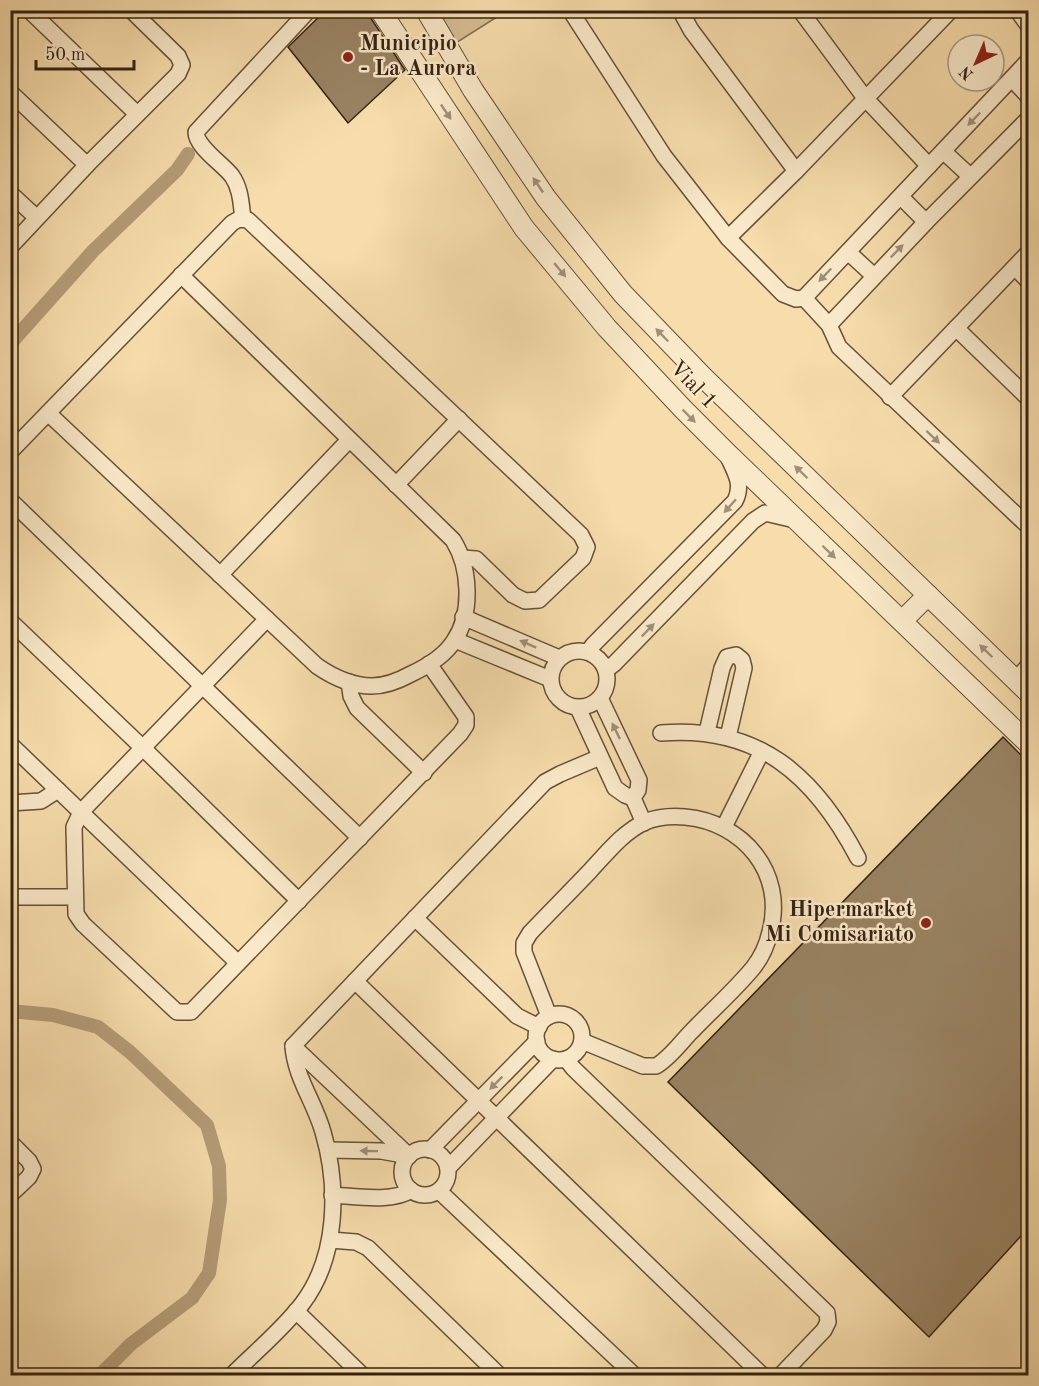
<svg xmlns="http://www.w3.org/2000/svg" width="1039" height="1386" viewBox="0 0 1039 1386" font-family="'Old Standard TT',serif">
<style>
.green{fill:#d6bd92;stroke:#857052;stroke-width:1.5}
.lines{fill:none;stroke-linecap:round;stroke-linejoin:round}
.canal{stroke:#b59d78;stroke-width:14}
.building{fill:#998363;stroke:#342213;stroke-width:1.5}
.minor-casing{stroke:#655139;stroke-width:18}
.tertiary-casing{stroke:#655139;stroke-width:22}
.minor{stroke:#fae9c9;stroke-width:15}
.tertiary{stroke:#fae9c9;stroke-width:20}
.oneway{fill:#a18f77}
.poi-dot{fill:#8f2418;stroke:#fae9c9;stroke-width:2}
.labels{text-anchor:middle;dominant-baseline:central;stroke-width:5;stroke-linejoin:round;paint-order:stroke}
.poi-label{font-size:22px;font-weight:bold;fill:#342213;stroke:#fae9c9;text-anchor:start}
.street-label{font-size:22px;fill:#342213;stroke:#fae9c9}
</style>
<rect width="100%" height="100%" fill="#f7ddac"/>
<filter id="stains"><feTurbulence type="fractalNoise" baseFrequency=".00333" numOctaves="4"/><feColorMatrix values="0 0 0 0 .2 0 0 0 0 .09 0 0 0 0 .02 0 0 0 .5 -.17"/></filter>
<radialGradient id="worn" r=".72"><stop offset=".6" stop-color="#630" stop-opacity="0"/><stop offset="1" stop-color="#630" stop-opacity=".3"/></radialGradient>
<!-- green -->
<path class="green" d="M508,10L440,53L416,11Z"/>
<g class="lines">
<!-- canal -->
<g class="canal">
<path d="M10,344L93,251L177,170L188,154"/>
<path d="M10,1011L53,1015L98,1027L130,1052L207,1125L219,1166L220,1200L209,1273L192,1298L131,1344L99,1376"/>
</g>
</g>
<!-- building -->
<g class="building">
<path d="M326,10H368L370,17L405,70L348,123L288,47Z"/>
<path d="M1003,737L1029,763V1227L929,1337L668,1082Z"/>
</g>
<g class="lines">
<defs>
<g id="minor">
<path d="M29,10L137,114"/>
<path d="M570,10L664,156L728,238L783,294L796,299L804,298L829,325L839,347L1028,526"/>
<path d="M680,10L691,30L796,171L728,238"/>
<path d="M800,10L865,98L929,166"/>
<path d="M1017,10L1028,25"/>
<path d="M1012,79L1028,96"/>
<path d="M10,92L87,165"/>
<path d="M943,151L970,176"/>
<path d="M796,171L951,10"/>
<path d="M10,193L37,218"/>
<path d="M901,197L926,222"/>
<path d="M243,219C241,204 241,189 232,176C223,164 196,147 196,132L309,10"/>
<path d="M10,247L87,165L178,74L182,65L178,56L131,10"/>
<path d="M848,252L874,276"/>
<path d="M1015,267L1028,281"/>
<path d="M804,298L1028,61"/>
<path d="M829,325L926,222L1028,119"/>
<path d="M956,328L1028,398"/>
<path d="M890,397L1028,253"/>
<path d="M48,413L317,666C333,677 352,686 372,686C385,686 400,680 411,674C426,667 445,655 454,641C473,613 470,567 453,540L181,275"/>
<path d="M10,452L232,223L239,219L248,220L581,535L587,547L583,558L539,600L525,601L513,595L476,559L462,558"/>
<path d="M396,485L459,419"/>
<path d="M10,500L360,838"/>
<path d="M220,575L349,440"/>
<path d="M463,617L559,658"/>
<path d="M267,619L81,812L74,827L76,914L83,924L177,1012H191L460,734L466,725V717L429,664"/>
<path d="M10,621L143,748L299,901"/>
<path d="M455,640L550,679"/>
<circle cx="579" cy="679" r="28"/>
<path d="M588,652L593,645L735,501C743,485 736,474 729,459"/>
<path d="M606,670L614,664L753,521L765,513L795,520"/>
<path d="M1016,680L1028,666"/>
<path d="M349,682L351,696L357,708L424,773"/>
<path d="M600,698L639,780L638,790L633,798L644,823"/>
<path d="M578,708L615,788L625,795L633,798"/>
<path d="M707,732L722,668L727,657L736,655L742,660L744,668L728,737"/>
<path d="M661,733C759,725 815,776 858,858"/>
<path d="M10,744L238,963"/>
<path d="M10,803L41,801L58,790"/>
<path d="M724,827L762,751"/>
<path d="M10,897H74"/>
<path d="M415,918L517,1016L539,1027"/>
<path d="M355,981L763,1376"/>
<circle cx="559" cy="1037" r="23"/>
<path d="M549,1016L524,952V943L530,933C550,912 570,892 590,871C606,854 623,832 645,822C657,817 672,816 685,817C743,822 786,873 770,932C767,945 761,958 753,968C734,991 712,1010 692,1031C681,1042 670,1058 656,1066H643L582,1041"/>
<path d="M293,1046L409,1156"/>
<path d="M566,1059L573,1068L827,1313L828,1322L824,1330L780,1376"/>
<path d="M10,1142L29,1161L33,1169L29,1177L10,1195"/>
<circle cx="425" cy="1172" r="23"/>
<path d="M328,1150L381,1151L409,1156"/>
<path d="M430,1150L537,1041"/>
<path d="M448,1168L553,1059"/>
<path d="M439,1191L635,1376"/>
<path d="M332,1195C353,1196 393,1203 411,1190"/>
<path d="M330,1240L356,1242L368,1248L500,1376"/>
<path d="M296,1311L363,1376"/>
<path d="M231,1376C255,1352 282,1330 302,1304C338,1257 339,1187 323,1132C315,1103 295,1077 293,1046L545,782L560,774L600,757"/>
</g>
<g id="tertiary">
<path d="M380,10L524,228L607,328L683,409L727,453L1028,743"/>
<path d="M426,10L473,90L546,198L623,294L703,377L1028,692"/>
<path d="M902,621L928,595"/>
</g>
</defs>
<!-- minor casing -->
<use href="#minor" class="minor-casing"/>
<!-- tertiary casing -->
<use href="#tertiary" class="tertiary-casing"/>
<!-- minor -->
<use href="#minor" class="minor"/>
<!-- tertiary -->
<use href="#tertiary" class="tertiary"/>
</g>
<!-- one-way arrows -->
<defs><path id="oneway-solid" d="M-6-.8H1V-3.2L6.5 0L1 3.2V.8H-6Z" transform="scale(1.5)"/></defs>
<g class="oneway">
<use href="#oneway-solid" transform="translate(446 112) rotate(56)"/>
<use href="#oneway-solid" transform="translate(974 119) rotate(134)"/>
<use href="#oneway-solid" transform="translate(538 185) rotate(-124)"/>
<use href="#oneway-solid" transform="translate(897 251) rotate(-46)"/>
<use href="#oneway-solid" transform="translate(560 270) rotate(50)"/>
<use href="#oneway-solid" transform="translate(825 275) rotate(134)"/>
<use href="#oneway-solid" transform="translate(662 335) rotate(-134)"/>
<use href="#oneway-solid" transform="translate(689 416) rotate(45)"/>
<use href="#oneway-solid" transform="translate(933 437) rotate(43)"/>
<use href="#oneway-solid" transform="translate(801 472) rotate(-136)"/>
<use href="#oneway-solid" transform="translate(730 506) rotate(132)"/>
<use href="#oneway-solid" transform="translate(829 552) rotate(44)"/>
<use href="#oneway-solid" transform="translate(648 630) rotate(-46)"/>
<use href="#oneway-solid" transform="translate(528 644) rotate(-156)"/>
<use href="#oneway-solid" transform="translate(986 651) rotate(-136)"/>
<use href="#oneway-solid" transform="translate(616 731) rotate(-116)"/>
<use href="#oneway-solid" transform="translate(496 1083) rotate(135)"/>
<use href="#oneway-solid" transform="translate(369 1151) rotate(-179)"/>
</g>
<!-- markers -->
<g class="poi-dot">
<circle cx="348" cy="57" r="6"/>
<circle cx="926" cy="923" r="6"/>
</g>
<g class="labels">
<!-- poi labels -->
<g class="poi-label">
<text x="360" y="44">Municipio<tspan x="360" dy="25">- La Aurora</tspan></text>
<text x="914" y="910" text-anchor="end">Hipermarket<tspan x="914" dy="25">Mi Comisariato</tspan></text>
</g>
<!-- street labels -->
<g class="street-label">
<text transform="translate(693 385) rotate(46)">Vial 1</text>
</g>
</g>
<!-- margin -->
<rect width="1039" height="1386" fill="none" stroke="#f7ddac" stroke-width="36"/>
<rect x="12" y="12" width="1015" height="1362" fill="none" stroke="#342213" stroke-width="3"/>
<rect x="18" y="18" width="1003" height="1350" fill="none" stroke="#342213" stroke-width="1.5"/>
<!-- north arrow -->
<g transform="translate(976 63) rotate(224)"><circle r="28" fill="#fae9c9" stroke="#ab9980" stroke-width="1.5"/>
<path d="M0-4.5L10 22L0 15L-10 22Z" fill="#8f2418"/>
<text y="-9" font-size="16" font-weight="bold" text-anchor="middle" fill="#342213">N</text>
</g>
<!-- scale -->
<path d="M36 60v9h98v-9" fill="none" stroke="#342213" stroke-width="3"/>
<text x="45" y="60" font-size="18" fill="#342213" stroke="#fae9c9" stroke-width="4.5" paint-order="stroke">50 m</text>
<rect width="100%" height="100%" filter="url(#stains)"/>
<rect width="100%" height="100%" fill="url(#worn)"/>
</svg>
